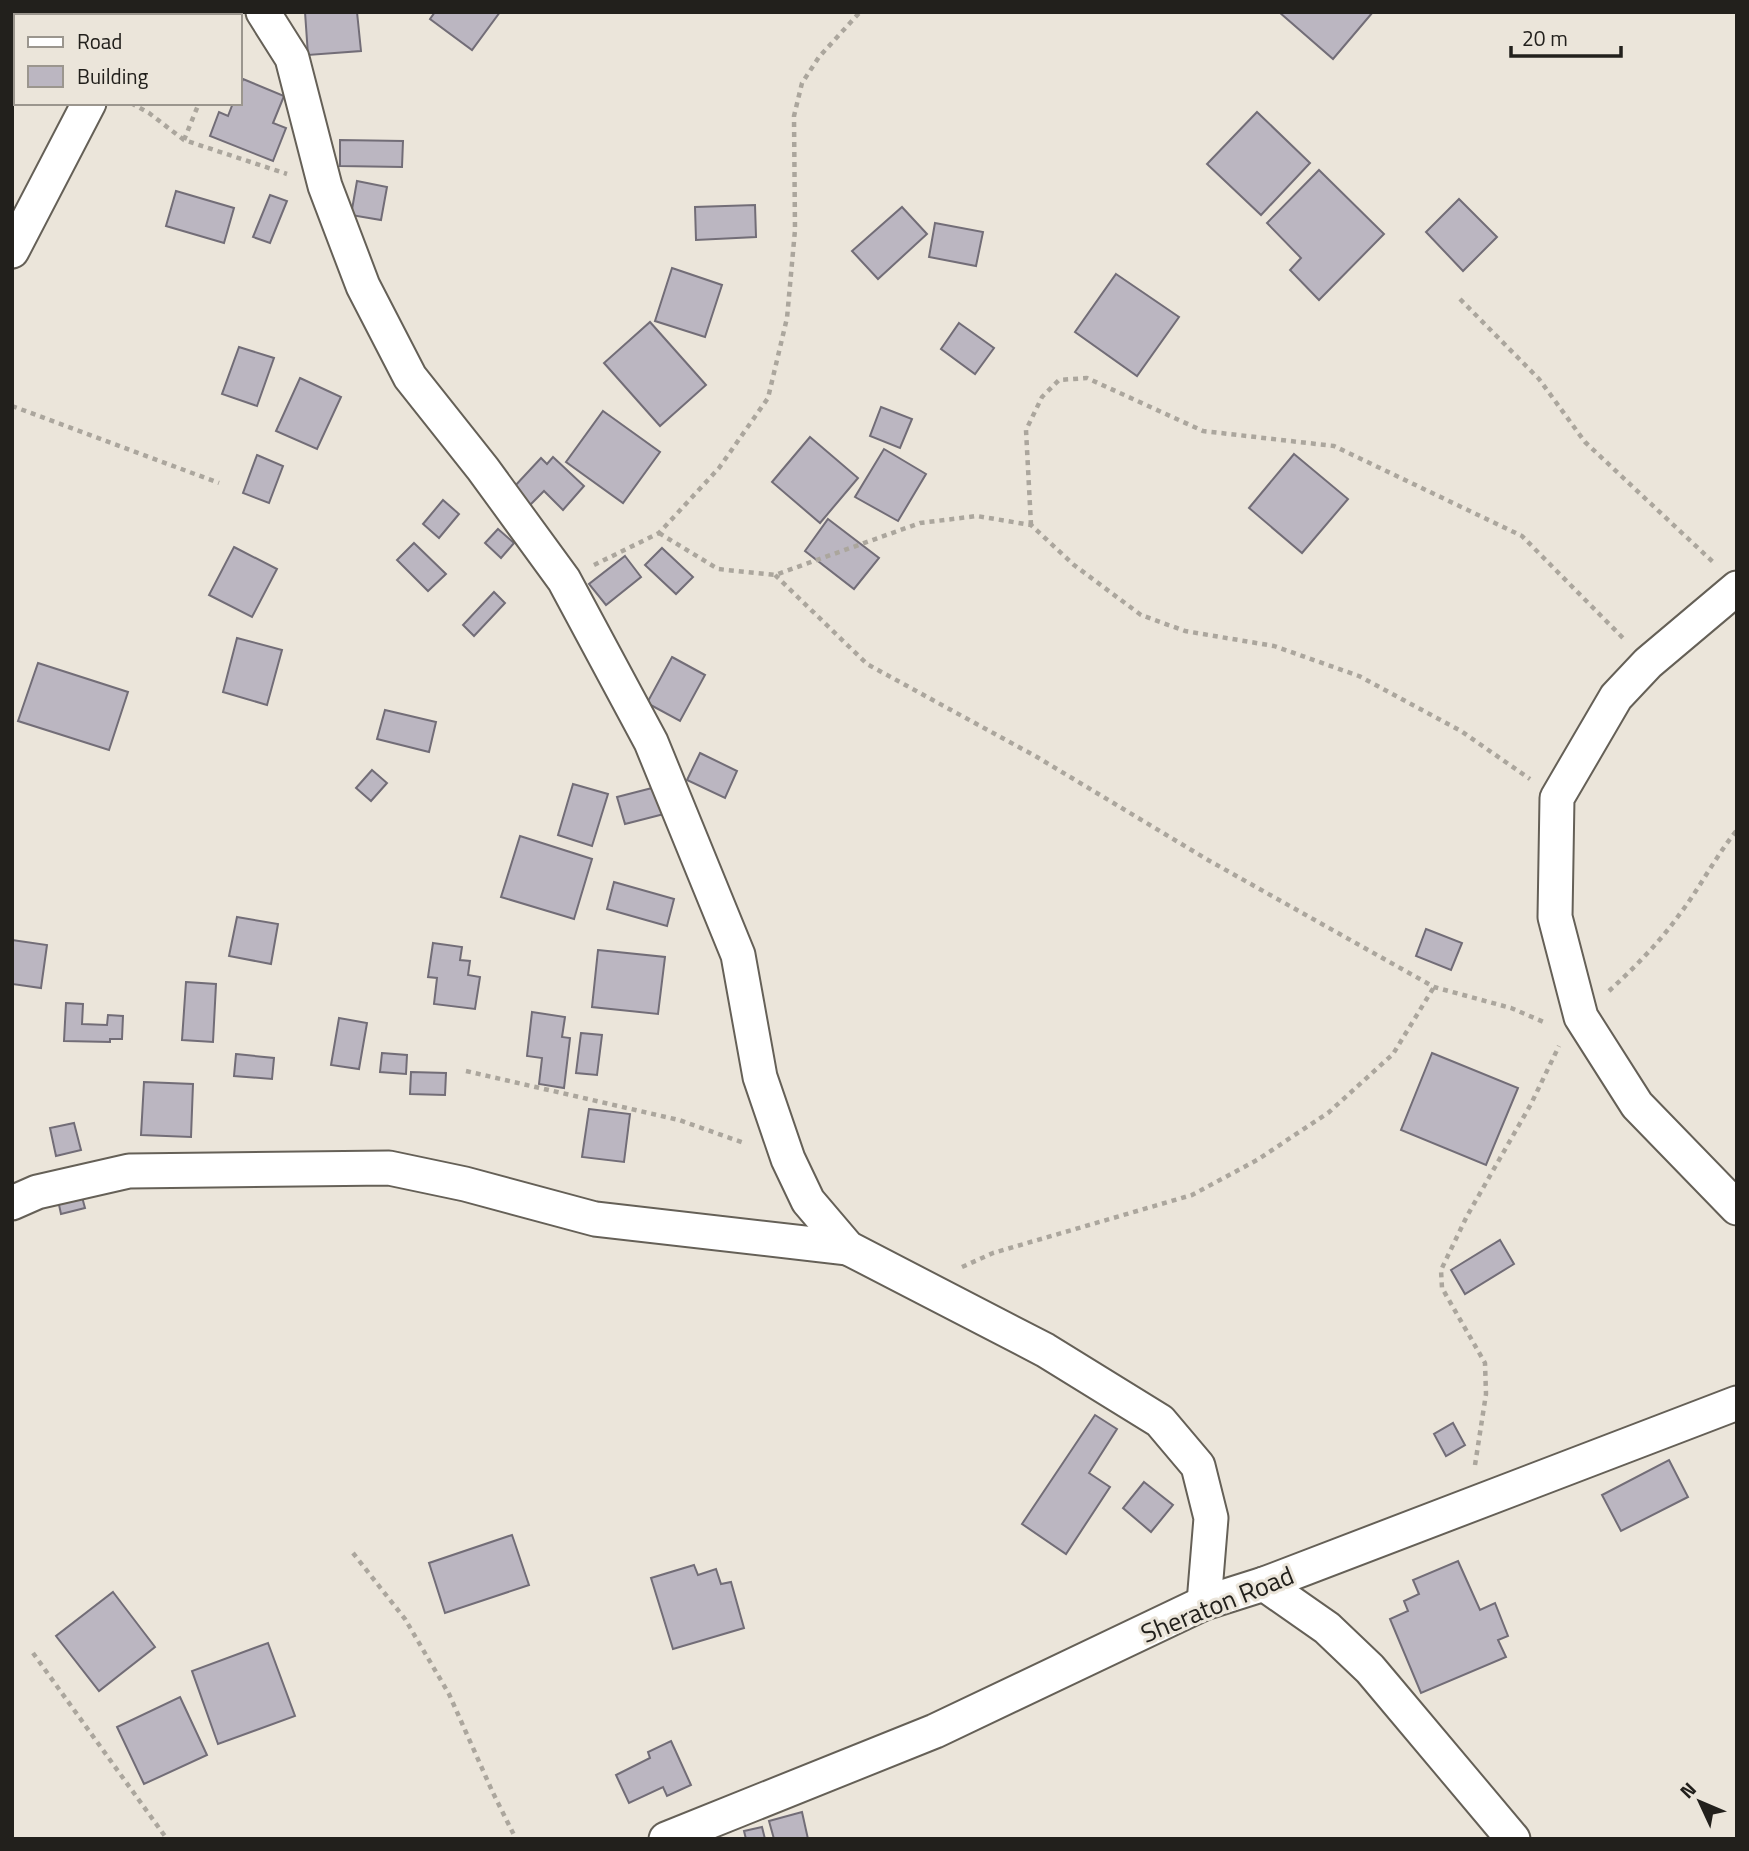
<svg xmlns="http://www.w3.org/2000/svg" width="1749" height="1851" viewBox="0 0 1749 1851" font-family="'Titillium Web',sans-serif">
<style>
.building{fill:#bbb6c1;stroke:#726d77;stroke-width:2}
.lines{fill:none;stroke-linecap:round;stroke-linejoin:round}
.minor-casing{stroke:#656057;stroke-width:37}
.path{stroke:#aba69d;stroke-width:4.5;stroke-dasharray:5 5;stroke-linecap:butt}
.minor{stroke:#fff;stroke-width:33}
.labels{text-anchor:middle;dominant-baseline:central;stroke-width:6;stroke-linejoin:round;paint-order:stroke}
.street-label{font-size:26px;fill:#22201c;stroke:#ebe5da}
</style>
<rect width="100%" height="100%" fill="#ebe5da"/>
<!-- building -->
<g class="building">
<path d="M305,12H357L361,51L308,55Z"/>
<path d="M435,12H500L472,50L430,19Z"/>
<path d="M1279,12H1373L1333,59Z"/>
<path d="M243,79L284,96L273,123L286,128L273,161L210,136L219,112L228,116L233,103H240V88Z"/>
<path d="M1257,112L1310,163L1261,215L1207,164Z"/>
<path d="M340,140L403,141L402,167L340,166Z"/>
<path d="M1319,170L1384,234L1319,300L1290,270L1301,258L1267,223Z"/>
<path d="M357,181L387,187L381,220L351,215Z"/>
<path d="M176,191L234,208L224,243L166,226Z"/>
<path d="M270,195L287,201L270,243L253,237Z"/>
<path d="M1459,199L1497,237L1463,271L1426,232Z"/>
<path d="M755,205L756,237L696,240L695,207Z"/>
<path d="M902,207L927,234L878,279L852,251Z"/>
<path d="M935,223L983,232L976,266L929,257Z"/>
<path d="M672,268L722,285L705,337L655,321Z"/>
<path d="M1116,274L1179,317L1137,376L1075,332Z"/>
<path d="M650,322L706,385L660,426L604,363Z"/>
<path d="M959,323L994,348L975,374L941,349Z"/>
<path d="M239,347L274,358L257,406L222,394Z"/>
<path d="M300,378L341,397L317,449L276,431Z"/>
<path d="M881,407L912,419L900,448L870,436Z"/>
<path d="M603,411L660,452L623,503L566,462Z"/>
<path d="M810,437L858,478L820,523L772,482Z"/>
<path d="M884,449L926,474L898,521L855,497Z"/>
<path d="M1294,454L1348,499L1302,553L1249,508Z"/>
<path d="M257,455L283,466L269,503L243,493Z"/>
<path d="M553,457L584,486L563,510L544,491L530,505L513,488L541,458L547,464Z"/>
<path d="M443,500L459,514L439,538L423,524Z"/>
<path d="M828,519L879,558L854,589L805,551Z"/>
<path d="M498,529L514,543L501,558L485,543Z"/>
<path d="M414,543L446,574L428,591L397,560Z"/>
<path d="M234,547L277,569L252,617L209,595Z"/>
<path d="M662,548L693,577L676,594L645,565Z"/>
<path d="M625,556L641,577L606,605L589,584Z"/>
<path d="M494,592L505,603L474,636L463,625Z"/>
<path d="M237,638L282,650L267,705L223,692Z"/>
<path d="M672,657L705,675L680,721L647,703Z"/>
<path d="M38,663L128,692L109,750L18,721Z"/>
<path d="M385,710L436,722L429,752L377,739Z"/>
<path d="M700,753L737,771L725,798L687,780Z"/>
<path d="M372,770L387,783L371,801L356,788Z"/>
<path d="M573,784L608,794L592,846L558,835Z"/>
<path d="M656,787L664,814L625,824L617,797Z"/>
<path d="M520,836L592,859L574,919L501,897Z"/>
<path d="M614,882L674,899L667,926L607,909Z"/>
<path d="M237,917L278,924L271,964L229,956Z"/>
<path d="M1426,929L1462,943L1451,970L1416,956Z"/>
<path d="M12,940L47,945L41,988L12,984Z"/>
<path d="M433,943L462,947L460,960L470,961L468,975L480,977L475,1009L434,1004L437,978L428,977Z"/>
<path d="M598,950L665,957L658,1014L592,1007Z"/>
<path d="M186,982L216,984L213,1042L182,1040Z"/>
<path d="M66,1003L83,1004L82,1024L107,1025L108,1015L123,1016L122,1039H110V1042L64,1041Z"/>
<path d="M532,1012L565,1017L562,1037L570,1038L564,1088L539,1084L542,1058L527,1056Z"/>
<path d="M339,1018L367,1023L359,1069L331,1065Z"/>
<path d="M581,1033L602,1035L597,1075L576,1073Z"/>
<path d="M382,1053L407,1055L406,1074L380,1072Z"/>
<path d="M1432,1053L1518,1088L1486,1165L1401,1130Z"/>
<path d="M236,1054L274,1058L272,1079L234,1076Z"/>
<path d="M411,1072L446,1073L445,1095L410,1094Z"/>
<path d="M144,1082L193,1084L191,1137L141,1135Z"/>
<path d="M589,1109L630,1114L624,1162L582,1157Z"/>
<path d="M74,1123L81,1150L56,1156L50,1128Z"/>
<path d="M79,1186L85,1208L61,1214L56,1191Z"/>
<path d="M1500,1240L1514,1264L1465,1294L1451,1270Z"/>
<path d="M1095,1415L1117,1429L1089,1473L1110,1487L1066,1554L1022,1524Z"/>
<path d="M1453,1423L1465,1445L1446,1456L1434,1434Z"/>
<path d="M1669,1460L1688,1497L1621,1531L1602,1495Z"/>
<path d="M1144,1482L1173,1505L1151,1532L1123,1508Z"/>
<path d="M512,1535L529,1585L445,1613L429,1563Z"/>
<path d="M1458,1561L1480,1610L1495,1603L1508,1636L1498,1640L1506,1657L1421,1693L1390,1619L1408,1611L1404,1601L1419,1594L1413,1580Z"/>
<path d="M694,1565L698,1575L716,1569L721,1584L731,1582L744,1628L673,1649L651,1578Z"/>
<path d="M113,1592L155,1647L99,1691L56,1636Z"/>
<path d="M268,1643L295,1716L218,1744L192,1671Z"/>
<path d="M180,1697L207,1755L144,1784L117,1727Z"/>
<path d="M671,1741L691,1785L667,1796L663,1787L629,1803L616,1775L650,1758L648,1752Z"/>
<path d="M802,1812L808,1839H774L769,1821Z"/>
<path d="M762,1827L765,1839H746L744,1831Z"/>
</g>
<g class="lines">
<defs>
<g id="minor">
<path d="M263,12L292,58L325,186L363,286L410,377L483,469L564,580L651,742L738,955L760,1077L788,1159L808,1201L848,1248L1045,1350L1160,1421L1198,1466L1211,1518L1204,1603"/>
<path d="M135,16L137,12"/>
<path d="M12,251L89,103"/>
<path d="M1737,588L1648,663L1616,697L1557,798L1555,917L1581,1017L1637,1105L1737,1208"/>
<path d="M12,1203L37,1192L129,1171L389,1168L465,1184L595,1219L848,1248"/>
<path d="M1264,1584L1327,1628L1370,1669L1513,1839"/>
<path d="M666,1839L935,1731L1204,1603L1264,1584L1737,1403"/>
</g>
</defs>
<!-- minor casing -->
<use href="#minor" class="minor-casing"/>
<!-- path -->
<g class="path">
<path d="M131,103L149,113L184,140L287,174"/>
<path d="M184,140L199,103"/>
<path d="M1460,299L1539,379L1585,442L1713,562"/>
<path d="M12,406L219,483"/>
<path d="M1031,525L1026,430L1042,397L1059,380L1087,378L1203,431L1334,446L1522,536L1623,638"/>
<path d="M659,533L718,569L775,575L920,523L977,516L1031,525L1074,565L1141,615L1185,631L1274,646L1359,676L1461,731L1530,779"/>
<path d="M594,565L659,533L719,468L768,398L787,318L795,230L794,116L802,83L819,57L860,12"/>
<path d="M775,575L867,664L1037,757L1208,860L1434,987L1511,1008L1546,1023"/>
<path d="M1609,991C1634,968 1659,943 1679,915C1700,888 1715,857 1737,830"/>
<path d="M466,1071L679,1120L744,1143"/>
<path d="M962,1267L993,1253L1192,1195L1257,1160L1328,1113L1393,1054L1434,987"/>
<path d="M1475,1465L1486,1394L1485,1363L1442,1288L1441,1270L1467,1216L1531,1104L1559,1046"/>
<path d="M353,1553L405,1619L449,1694L493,1793L516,1839"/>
<path d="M33,1653L167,1839"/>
</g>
<!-- minor -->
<use href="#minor" class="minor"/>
</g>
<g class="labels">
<!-- street labels -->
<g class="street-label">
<text transform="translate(1217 1604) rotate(-22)">Sheraton Road</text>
</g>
</g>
<!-- border -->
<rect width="1749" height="1851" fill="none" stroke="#22201c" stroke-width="28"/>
<!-- legend -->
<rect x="14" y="14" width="228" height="91" fill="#ebe5da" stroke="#9b968e" stroke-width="2"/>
<rect x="28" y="37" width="35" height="10" fill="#ffffff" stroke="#9b968e" stroke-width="2"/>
<text x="77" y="49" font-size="21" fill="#22201c">Road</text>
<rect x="28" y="66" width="35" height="21" fill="#bbb6c1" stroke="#9b968e" stroke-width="2"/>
<text x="77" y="84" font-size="21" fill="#22201c">Building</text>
<!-- north arrow -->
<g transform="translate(1700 1802) rotate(314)" stroke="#ebe5da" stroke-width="5" paint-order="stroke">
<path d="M0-5L12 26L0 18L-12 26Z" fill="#22201c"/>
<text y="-10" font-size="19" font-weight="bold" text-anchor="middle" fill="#22201c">N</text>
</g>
<!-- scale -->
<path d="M1511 46v10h110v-10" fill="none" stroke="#22201c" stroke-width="3.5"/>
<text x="1522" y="46" font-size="21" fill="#22201c" stroke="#ebe5da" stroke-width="5" paint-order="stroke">20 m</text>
</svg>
